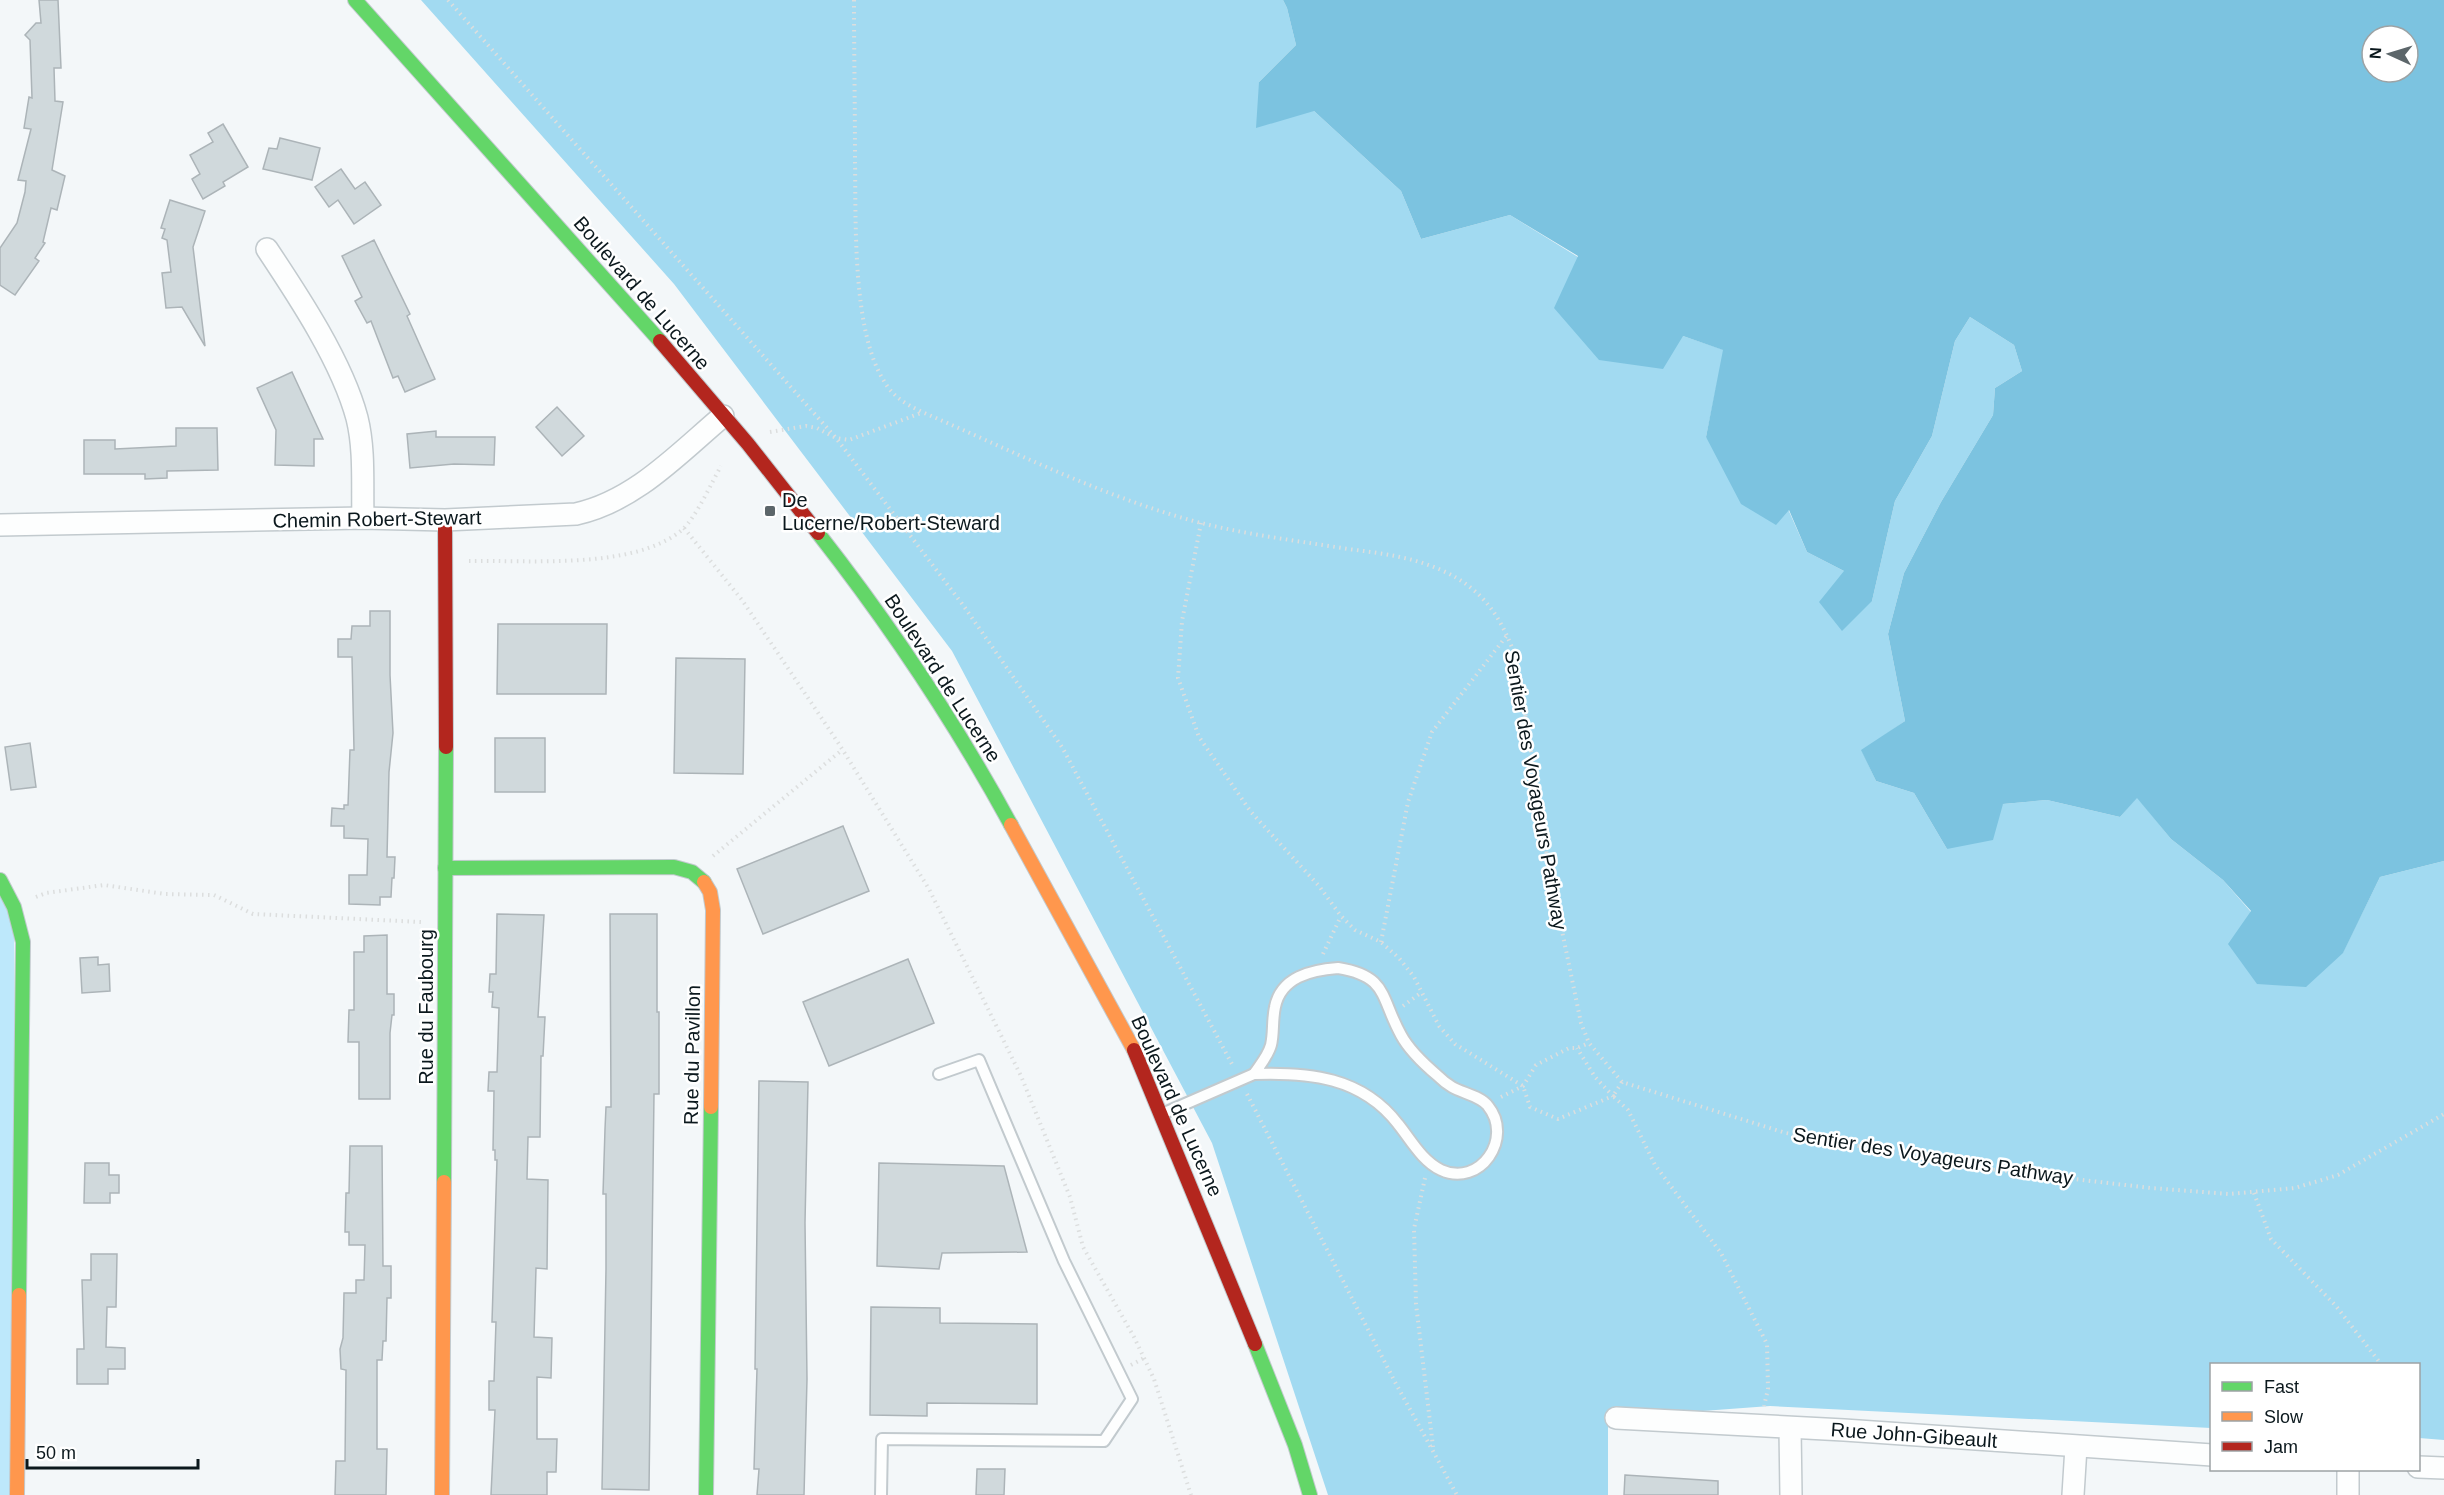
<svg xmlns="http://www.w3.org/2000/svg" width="2444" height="1495" viewBox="0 0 2444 1495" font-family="Arial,sans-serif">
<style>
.green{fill:#bde8fb}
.forest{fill:#a2daf1}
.water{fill:#7cc3e0;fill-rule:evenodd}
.building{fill:#d0d9dc;stroke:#acb4b8;stroke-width:1.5}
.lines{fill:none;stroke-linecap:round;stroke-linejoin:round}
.lane-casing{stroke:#c2cace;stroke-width:14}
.street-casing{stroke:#c2cace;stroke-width:24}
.fast-casing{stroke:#c2cace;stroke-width:16}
.slow-casing{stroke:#c2cace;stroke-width:16}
.jam-casing{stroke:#c2cace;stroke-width:16}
.path{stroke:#dcdede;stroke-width:4;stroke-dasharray:1.5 4.5;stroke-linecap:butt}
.lane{stroke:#fdfefe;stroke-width:10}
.street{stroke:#fdfefe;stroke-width:21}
.fast{stroke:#63d668;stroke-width:14}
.slow{stroke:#ff974d;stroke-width:14}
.jam{stroke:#b3261e;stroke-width:14}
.poi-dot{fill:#5c666a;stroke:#fff;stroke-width:2}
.labels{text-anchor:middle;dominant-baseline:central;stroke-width:5;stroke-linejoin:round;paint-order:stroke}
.street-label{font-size:20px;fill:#0b181d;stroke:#fff}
.poi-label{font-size:20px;fill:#0b181d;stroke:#fff;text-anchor:start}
</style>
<rect width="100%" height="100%" fill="#f3f7f9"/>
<!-- green -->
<path class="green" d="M0,880L14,907L17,1495H0Z"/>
<!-- forest -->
<path class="forest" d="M421,0H1283L1287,8L1296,45L1259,82L1314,111L1401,191L1421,239L1510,215L1578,257L1683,336L1724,350L1706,437L1788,509L1807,552L1844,571L1872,601L1895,501L1932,436L1955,341L1970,317L2014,345L2022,371L1995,388L1993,415L1941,502L1904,573L1888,634L1905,721L1862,751L1876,781L1914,793L1947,849L2003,804L2047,800L2120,817L2137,797L2171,839L2223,880L2251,912L2343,952L2380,877L2444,861V1440L2419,1438L2418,1364H2212L2211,1428L1770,1406L1608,1418V1495H1328L1212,1143L952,651L674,284Z"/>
<!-- water -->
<path class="water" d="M1283,0H2444V861L2380,877L2343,953L2306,987L2257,984L2228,944L2251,911L2223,880L2171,839L2137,798L2120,817L2047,800L2003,804L1993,840L1947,849L1914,793L1876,781L1861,750L1905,721L1888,634L1904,573L1941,502L1993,415L1995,388L2022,371L2014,345L1970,317L1955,341L1932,436L1895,501L1872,601L1842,631L1819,602L1844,571L1807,552L1789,510L1776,525L1741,504L1706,437L1723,350L1683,336L1663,369L1599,360L1554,308L1578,256L1510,215L1421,239L1401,191L1314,111L1256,128L1259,82L1296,45L1287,8ZM2372,36H2408V72H2372Z"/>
<!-- building -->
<g class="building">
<path d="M39,0H58L61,68H54L55,101L63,102L52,170L65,176L57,210L51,208L43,242L45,243L35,258L39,261L15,295L0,285V248L17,223L25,192L26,181L18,180L31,129L24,128L29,97L32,98L30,40L25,35L36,23H41Z"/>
<path d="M223,124L248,167L223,182L225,186L203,199L192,179L200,174L190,155L213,142L208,133Z"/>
<path d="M280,138L320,148L312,180L263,169L269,148L277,149Z"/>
<path d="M341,169L355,189L365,182L381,205L354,224L338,200L329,207L315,187Z"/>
<path d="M170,200L205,211L193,247L205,346L182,307L166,308L162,273L171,272L167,240L162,238L165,229L161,228Z"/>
<path d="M374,240L410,314L407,316L435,379L405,392L398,376L393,378L371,321L367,323L355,301L362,297L342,256Z"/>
<path d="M292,372L323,439H314V466L275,465L276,430L257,388Z"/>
<path d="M557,407L584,436L562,456L536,427Z"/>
<path d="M176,428H217L218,470L167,471V478L145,479V474H84V440H115V449L176,446Z"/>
<path d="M436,431V437H495L494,465L454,464L410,468L407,434Z"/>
<path d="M370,611H390V675L393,733L389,772L387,857H395L394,878H392L391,897H380V905L349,904V875H367L368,839L344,838V826H331L332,808L344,809V805H348L350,750H354L352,657H338V639H351L352,626H370Z"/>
<path d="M498,624H607L606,694H497Z"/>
<path d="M676,658L745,659L743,774L674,773Z"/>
<rect x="495" y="738" width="50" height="54"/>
<path d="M30,743L36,787L11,790L5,747Z"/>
<path d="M843,826L869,891L763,934L737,869Z"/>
<path d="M497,914L544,915L538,1017H545L543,1056H541L540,1137H528L527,1179L548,1180L547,1269L536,1268L534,1337L552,1338L551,1378L537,1377V1439H557L556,1472H547V1495H491L495,1410H489V1381H494L496,1322H492L497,1160H495V1150H493L494,1091H488L489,1072H497L499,1008L492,1007L493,992H489L490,974H496Z"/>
<path d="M610,914H657V1012H659V1094H654L649,1490L602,1489L606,1269V1194H603L605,1129L606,1107H611Z"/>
<path d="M387,935V994H394V1015H392L390,1033V1099H359V1042H348L349,1010H354V952H364V936Z"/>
<path d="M98,957V965L109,964L110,991L82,993L80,958Z"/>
<path d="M908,959L934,1023L829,1066L803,1002Z"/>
<path d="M759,1081L808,1082L805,1223L807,1379L804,1495H757L759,1469H754L757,1369H755Z"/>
<path d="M350,1146H382L383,1266H391V1298H387L386,1341H383L382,1360H377V1449H387L386,1495H335L336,1461H345L346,1370L341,1369L340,1349L343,1338L344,1293H356V1280H364L365,1245H349V1232H345L346,1193H349Z"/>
<path d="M85,1163H109V1175H119V1193H110V1203H84Z"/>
<path d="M879,1163L1004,1166L1027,1252L942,1253L939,1269L877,1266Z"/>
<path d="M91,1254H117L116,1307H107L106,1347L125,1348V1369H108V1384H77V1349H84L82,1280H91Z"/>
<path d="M871,1307L940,1308V1323L1037,1324V1404L927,1403V1416L870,1415Z"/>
<path d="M977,1469H1005L1004,1495H976Z"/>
<path d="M1625,1475L1718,1481V1495H1624Z"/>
</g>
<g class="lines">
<defs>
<g id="lane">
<path d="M1338,968C1388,976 1380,997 1401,1035C1409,1050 1425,1065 1438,1076C1442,1080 1447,1084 1452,1087C1462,1093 1481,1096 1488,1106C1514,1138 1480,1188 1441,1170C1422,1161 1411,1140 1398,1124C1362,1077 1309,1072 1254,1074C1260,1065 1268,1056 1271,1045C1274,1033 1272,1020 1275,1007C1281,977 1311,970 1338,968Z"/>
<path d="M1162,1114L1254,1074"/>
<path d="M881,1495L882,1439L1104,1441L1132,1399L1064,1261L979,1060L939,1074"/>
</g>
<g id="street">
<path d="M267,249C299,297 342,362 357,418C365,450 362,486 363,518"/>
<path d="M0,525L363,518L445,520L576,514C635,501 678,454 723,416"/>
<path d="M1616,1418L1844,1430L2212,1455"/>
<path d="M1790,1428L1791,1495"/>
<path d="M2418,1467L2444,1468"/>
<path d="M2073,1495L2076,1447"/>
<path d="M2348,1495V1470"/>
</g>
<g id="fast">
<path d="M355,0L660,341"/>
<path d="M818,533C890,625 955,722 1011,825"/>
<path d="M445,868L674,867L692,872L704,882"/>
<path d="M0,880L14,907L23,942L19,1295"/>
<path d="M444,1182L446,747"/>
<path d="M1255,1344L1295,1445L1310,1495"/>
<path d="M706,1495L711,1107"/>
</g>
<g id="slow">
<path d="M1011,825L1134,1050"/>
<path d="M704,882L710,892L713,910L711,1107"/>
<path d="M17,1495L19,1295"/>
<path d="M442,1495L444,1182"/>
</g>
<g id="jam">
<path d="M660,341L748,444L818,533"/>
<path d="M445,520L446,747"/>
<path d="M1134,1050L1255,1344"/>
</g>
</defs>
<!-- lane casing -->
<use href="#lane" class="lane-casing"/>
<!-- street casing -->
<use href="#street" class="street-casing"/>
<!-- fast casing -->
<use href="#fast" class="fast-casing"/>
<!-- slow casing -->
<use href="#slow" class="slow-casing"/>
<!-- jam casing -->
<use href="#jam" class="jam-casing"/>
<!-- path -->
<g class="path">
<path d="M448,0L836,438L963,605L1062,747L1233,1066"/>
<path d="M854,0C854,53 855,107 855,160C856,220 852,331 884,381C893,397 906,404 922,412C1013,451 1105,498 1201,523C1249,535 1299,541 1348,549C1380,553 1412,557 1441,570C1484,589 1502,618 1517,661L1549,868L1581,1023L1589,1043L1622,1082L1786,1133L1988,1169L2151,1188L2229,1194L2295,1188L2338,1175L2444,1114"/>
<path d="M770,432L806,426L817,428L836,438L849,440L921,413"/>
<path d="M1201,523L1182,621L1178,678L1199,737L1251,812L1319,886L1341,916L1355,930L1381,942L1399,958L1414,977L1439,1026L1455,1044L1523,1086L1530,1107L1558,1119L1613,1096L1595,1077L1577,1048"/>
<path d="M684,528L742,600L839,744L929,889L1021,1076L1070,1197L1083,1247L1134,1337L1154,1379L1191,1495"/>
<path d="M469,561C530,560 636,570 683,529C696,517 712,482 721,466"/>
<path d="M713,856L842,750"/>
<path d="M36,897L46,893L104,885L165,894L214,895L253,914L421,922"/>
<path d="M1381,942L1408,802L1432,732L1508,634"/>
<path d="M1323,954L1341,916"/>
<path d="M1403,1006L1422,992"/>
<path d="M1622,1082L1613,1096L1628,1110L1655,1165L1721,1253L1767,1344L1768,1389L1764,1406"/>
<path d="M1247,1094L1395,1382L1457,1495"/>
<path d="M1501,1097L1523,1086L1536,1065L1569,1048H1577L1589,1043"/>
<path d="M1425,1178L1414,1229L1416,1304L1433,1447"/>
<path d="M2254,1193L2271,1239L2336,1306L2381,1364"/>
<path d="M1131,1365L1144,1358"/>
</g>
<!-- lane -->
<use href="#lane" class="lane"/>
<!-- street -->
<use href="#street" class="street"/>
<!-- fast -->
<use href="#fast" class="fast"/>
<!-- slow -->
<use href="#slow" class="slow"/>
<!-- jam -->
<use href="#jam" class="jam"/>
</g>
<!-- markers -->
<rect class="poi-dot" x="764" y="505" width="12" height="12" rx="3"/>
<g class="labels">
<!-- street labels -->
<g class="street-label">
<text transform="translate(642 293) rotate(49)">Boulevard de Lucerne</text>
<text transform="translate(377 519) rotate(-1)">Chemin Robert-Stewart</text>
<text transform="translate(943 678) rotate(57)">Boulevard de Lucerne</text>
<text transform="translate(1536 790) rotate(80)">Sentier des Voyageurs Pathway</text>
<text transform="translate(426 1007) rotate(-90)">Rue du Faubourg</text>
<text transform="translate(692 1055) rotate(-89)">Rue du Pavillon</text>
<text transform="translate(1177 1106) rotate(66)">Boulevard de Lucerne</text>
<text transform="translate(1933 1156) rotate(9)">Sentier des Voyageurs Pathway</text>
<text transform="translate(1914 1435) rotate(4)">Rue John-Gibeault</text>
</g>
<!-- poi labels -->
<g class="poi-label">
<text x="782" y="500">De<tspan x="782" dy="23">Lucerne/Robert-Steward</tspan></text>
</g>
</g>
<!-- legend -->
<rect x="2210" y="1363" width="210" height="108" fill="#ffffff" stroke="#9da3a5" stroke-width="1.5"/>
<rect x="2222" y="1382" width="30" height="9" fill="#63d668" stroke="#9da3a5" stroke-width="1.5"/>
<text x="2264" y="1393" font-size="18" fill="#0b181d">Fast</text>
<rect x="2222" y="1412" width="30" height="9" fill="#ff974d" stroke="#9da3a5" stroke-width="1.5"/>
<text x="2264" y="1423" font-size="18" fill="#0b181d">Slow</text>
<rect x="2222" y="1442" width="30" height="9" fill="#b3261e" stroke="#9da3a5" stroke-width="1.5"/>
<text x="2264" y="1453" font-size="18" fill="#0b181d">Jam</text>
<!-- north arrow -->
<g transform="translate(2390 54) rotate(274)"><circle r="28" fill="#ffffff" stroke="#9da3a5" stroke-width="1.5"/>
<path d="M0-4.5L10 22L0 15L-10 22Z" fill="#5c666a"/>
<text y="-9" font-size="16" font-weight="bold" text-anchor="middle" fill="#0b181d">N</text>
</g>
<!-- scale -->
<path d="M27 1459v9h171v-9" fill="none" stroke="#0b181d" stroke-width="3"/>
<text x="36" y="1459" font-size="18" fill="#0b181d" stroke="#ffffff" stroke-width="4.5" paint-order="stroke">50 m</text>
</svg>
